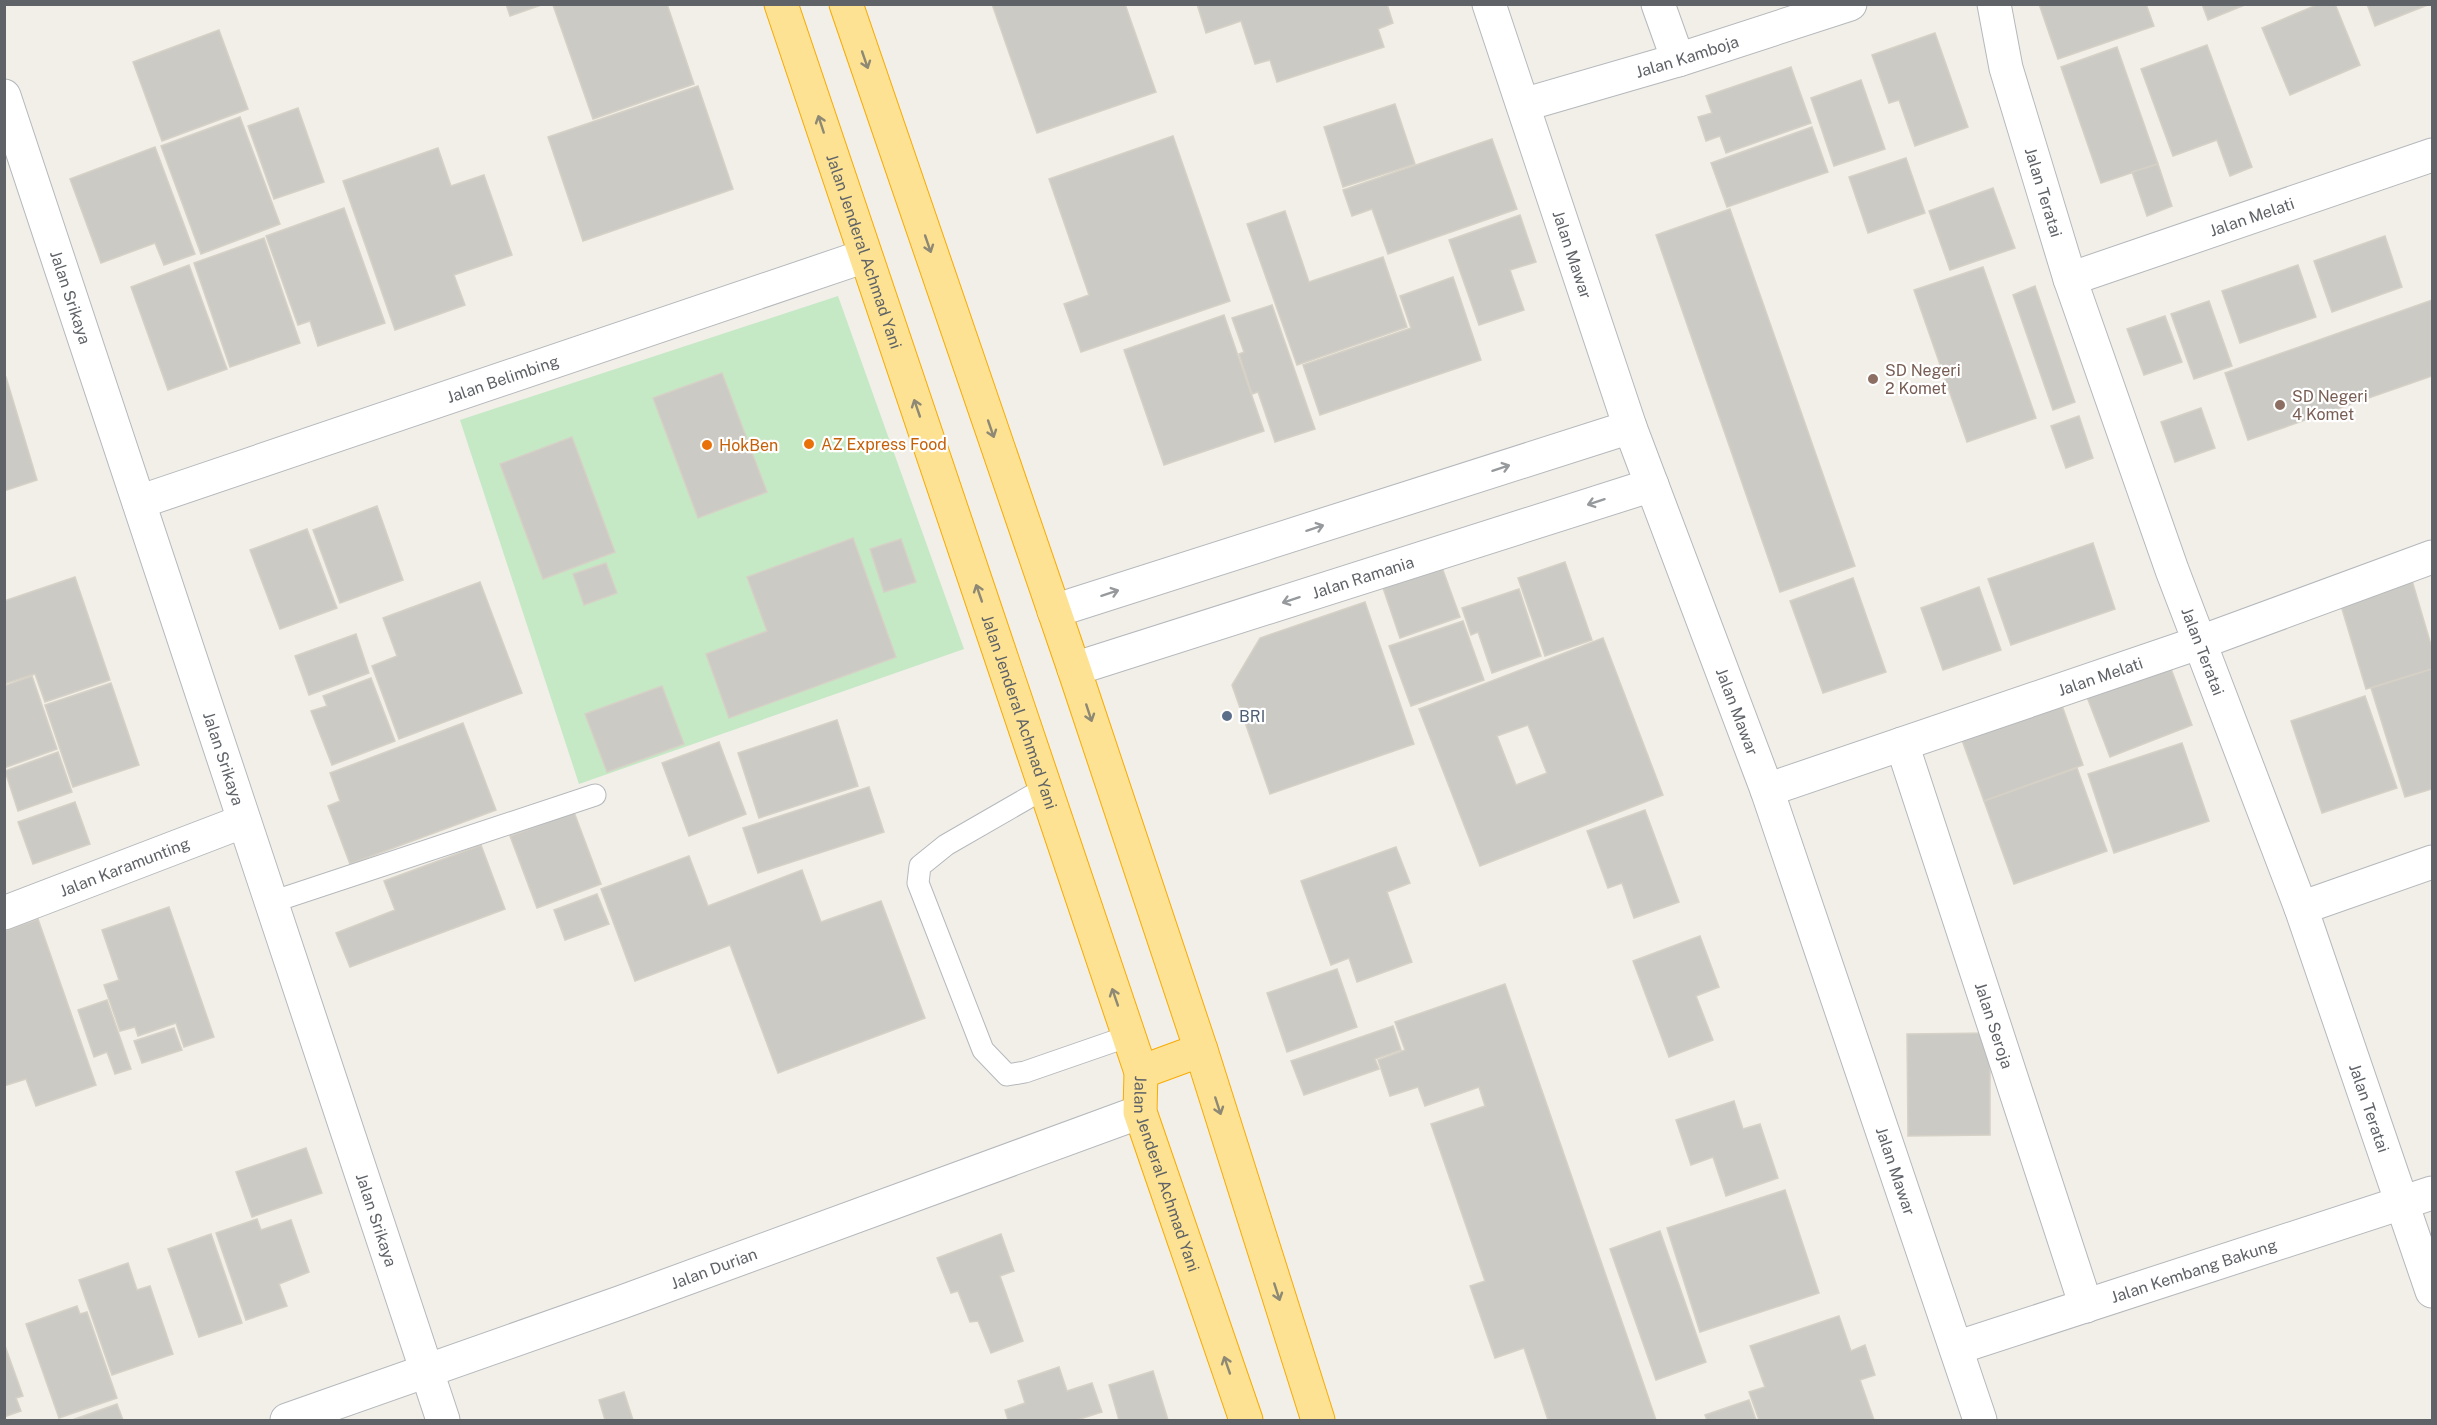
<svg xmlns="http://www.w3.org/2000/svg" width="2437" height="1425" viewBox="0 0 2437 1425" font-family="'Public Sans',sans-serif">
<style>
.green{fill:#c5e8c5}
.building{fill:#cccac5;stroke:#d6d1c6;stroke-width:1.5;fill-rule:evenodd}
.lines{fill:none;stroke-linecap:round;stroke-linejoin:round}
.lane-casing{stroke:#b5b8bc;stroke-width:23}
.street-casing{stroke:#b5b8bc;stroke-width:35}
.highway-casing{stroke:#f9ab00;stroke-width:35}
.lane{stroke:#fff;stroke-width:21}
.street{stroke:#fff;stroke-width:33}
.highway{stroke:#fde293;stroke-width:33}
.oneway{stroke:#8e8975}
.oneway2{stroke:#979a9d}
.education-dot{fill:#8d6e63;stroke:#fff;stroke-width:2}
.food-dot{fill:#e8710a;stroke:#fff;stroke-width:2}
.service-dot{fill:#5c6f8a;stroke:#fff;stroke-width:2}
.labels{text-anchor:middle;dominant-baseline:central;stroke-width:4.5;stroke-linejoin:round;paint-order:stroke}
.street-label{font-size:16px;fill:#5f6368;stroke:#fff}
.education-label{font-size:16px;fill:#785e54;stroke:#fff;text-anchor:start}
.food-label{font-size:16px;fill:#c56008;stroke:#fff;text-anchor:start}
.service-label{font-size:16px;fill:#4e5e75;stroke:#fff;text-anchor:start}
</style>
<rect width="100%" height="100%" fill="#f1efe8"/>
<!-- green -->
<path class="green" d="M838,296L964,649L579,784L460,420Z"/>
<!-- building -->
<g class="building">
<path d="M506,4H544L510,16Z"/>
<path d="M667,4L694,84L593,119L553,5Z"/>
<path d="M992,4H1125L1156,92L1037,133Z"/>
<path d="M1197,4H1387L1393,23L1378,29L1384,47L1277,82L1270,60L1255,64L1241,21L1206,33Z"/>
<path d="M2039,4H2146L2154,26L2058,59Z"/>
<path d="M2202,4H2247L2208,20Z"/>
<path d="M2319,4H2335L2360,65L2290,95L2262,28Z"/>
<path d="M2367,4H2430L2375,26Z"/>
<path d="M219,30L248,109L162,141L133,62Z"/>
<path d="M1935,33L1968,127L1915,146L1899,100L1889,103L1872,55Z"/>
<path d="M2207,45L2252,167L2230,176L2217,140L2173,156L2141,69Z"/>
<path d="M2117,47L2158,164L2101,183L2061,67Z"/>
<path d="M1791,67L1811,123L1726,153L1720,136L1706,141L1698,117L1712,113L1706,96Z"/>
<path d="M1861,80L1885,149L1834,166L1811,98Z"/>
<path d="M698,86L733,189L583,241L548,137Z"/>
<path d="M1395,104L1415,164L1343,187L1324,127Z"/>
<path d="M298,108L324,182L274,199L248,126Z"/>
<path d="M240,117L280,224L201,254L161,146Z"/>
<path d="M1812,127L1828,172L1727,207L1711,163Z"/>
<path d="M1173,136L1230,301L1081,352L1064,304L1089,295L1049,179Z"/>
<path d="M1492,139L1517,209L1388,254L1372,209L1352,216L1343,190Z"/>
<path d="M155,147L195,254L164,265L155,243L101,263L70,179Z"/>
<path d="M438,148L451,186L484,175L512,255L454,275L465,305L395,330L343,181Z"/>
<path d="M1906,158L1925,213L1868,233L1849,177Z"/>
<path d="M2158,164L2172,206L2147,216L2132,172Z"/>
<path d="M1993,188L2015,248L1950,270L1929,211Z"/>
<path d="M344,208L385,323L318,346L310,321L298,325L266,236Z"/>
<path d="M1730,209L1855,566L1780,592L1656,235Z"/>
<path d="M1285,211L1309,282L1383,257L1407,327L1297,365L1247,224Z"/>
<path d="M1520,215L1536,262L1510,270L1524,310L1479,325L1449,240Z"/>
<path d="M2385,236L2402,287L2332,312L2314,261Z"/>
<path d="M264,238L300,343L230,367L194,263Z"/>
<path d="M189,265L227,369L168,390L131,287Z"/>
<path d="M2298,265L2316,317L2240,343L2222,291Z"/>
<path d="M1983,267L2036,418L1967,442L1914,290Z"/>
<path d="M1453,277L1481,360L1320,415L1303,365L1411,328L1400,296Z"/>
<path d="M2035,286L2075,402L2053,410L2013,295Z"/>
<path d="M2432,300V376L2248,440L2225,373Z"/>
<path d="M2209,301L2232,366L2194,379L2171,314Z"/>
<path d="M1272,305L1315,429L1275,442L1258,392L1252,394L1239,354L1244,352L1232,318Z"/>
<path d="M1224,315L1264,431L1164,465L1124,350Z"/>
<path d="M2165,316L2182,362L2144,375L2127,329Z"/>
<path d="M722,373L767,492L698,518L653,398Z"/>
<path d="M6,377L37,480L4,491V378Z"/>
<path d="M2201,408L2215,448L2175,462L2161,422Z"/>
<path d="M2079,416L2093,458L2066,468L2051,426Z"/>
<path d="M572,437L615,552L543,579L500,464Z"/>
<path d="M377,506L403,580L340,603L313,530Z"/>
<path d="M307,529L337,608L280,629L250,550Z"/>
<path d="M853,538L896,657L729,718L706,654L767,631L747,577Z"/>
<path d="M901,539L916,582L884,592L870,549Z"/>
<path d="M2093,543L2115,609L2011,645L1988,579Z"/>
<path d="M1440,562L1460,617L1400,638L1381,582Z"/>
<path d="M1565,562L1592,640L1545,656L1518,578Z"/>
<path d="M606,563L617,593L584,605L573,574Z"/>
<path d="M75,577L110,680L45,702L35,674L4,684V601Z"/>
<path d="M2411,577L2432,648V669L2366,689L2339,599Z"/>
<path d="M1853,578L1886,672L1823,693L1790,601Z"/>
<path d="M480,582L522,693L399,739L372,666L397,656L383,618Z"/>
<path d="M1979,587L2001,650L1943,670L1921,608Z"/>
<path d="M1519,589L1541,656L1492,673L1478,632L1471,635L1462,608Z"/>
<path d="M1365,602L1414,744L1270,794L1232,685L1260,638Z"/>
<path d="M1463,621L1484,680L1411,706L1389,646Z"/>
<path d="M356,634L369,673L309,695L295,656Z"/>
<path d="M1603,638L1663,795L1480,866L1419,709ZM1528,725L1547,773L1516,785L1497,736Z"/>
<path d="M2170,666L2192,725L2110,757L2087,697Z"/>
<path d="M2432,669V789L2405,797L2371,688Z"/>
<path d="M32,676L57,749L4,768V686Z"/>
<path d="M371,678L395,741L332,765L311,711L327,706L323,696Z"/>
<path d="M111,683L139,765L73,787L45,705Z"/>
<path d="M662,686L684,744L607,772L585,714Z"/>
<path d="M2365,696L2397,788L2322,813L2291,721Z"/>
<path d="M2059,697L2083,765L1984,801L1959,732Z"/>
<path d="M837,720L858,786L759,818L738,753Z"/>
<path d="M463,723L496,810L350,864L328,806L340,801L330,773Z"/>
<path d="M719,742L746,814L689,836L662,763Z"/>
<path d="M2182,743L2209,821L2114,853L2088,774Z"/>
<path d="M58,752L72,792L18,811L5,771Z"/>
<path d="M2077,768L2107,851L2014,884L1984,801Z"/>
<path d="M869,787L884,832L758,873L743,828Z"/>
<path d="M75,802L90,844L33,864L18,822Z"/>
<path d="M1645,810L1679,902L1634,918L1622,883L1608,888L1587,831Z"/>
<path d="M574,812L601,884L537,908L510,836Z"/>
<path d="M481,845L505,909L350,967L336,933L395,910L384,881Z"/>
<path d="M1396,847L1410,883L1387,892L1412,962L1357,982L1349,958L1331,965L1301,881Z"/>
<path d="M689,856L708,906L802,870L821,922L881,901L925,1018L778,1073L730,945L635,981L601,889Z"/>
<path d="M597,894L609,924L565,940L554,910Z"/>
<path d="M169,907L214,1037L184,1047L176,1023L138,1036L135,1027L120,1031L104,985L119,980L102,930Z"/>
<path d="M38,919L96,1085L36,1106L26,1079L4,1086V931Z"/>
<path d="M1700,936L1719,987L1696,996L1713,1040L1669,1057L1633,961Z"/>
<path d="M1337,969L1357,1027L1287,1052L1267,993Z"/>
<path d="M1505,984L1656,1420H1548L1524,1348L1495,1358L1470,1286L1485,1281L1431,1124L1485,1106L1479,1087L1425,1106L1418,1087L1390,1096L1378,1060L1405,1050L1395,1022Z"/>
<path d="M107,1000L131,1069L115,1074L107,1052L94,1057L78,1010Z"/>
<path d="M1393,1026L1401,1050L1375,1059L1379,1069L1304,1095L1291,1061Z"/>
<path d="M174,1028L182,1050L142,1063L134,1041Z"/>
<path d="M1990,1033V1135L1908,1136L1907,1034Z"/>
<path d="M1734,1101L1743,1129L1760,1124L1778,1178L1726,1196L1713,1157L1691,1165L1676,1120Z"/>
<path d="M306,1148L322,1193L252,1217L236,1172Z"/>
<path d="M1785,1190L1819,1293L1700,1332L1667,1228Z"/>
<path d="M257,1219L261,1230L291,1220L309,1272L279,1284L287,1306L246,1320L216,1233Z"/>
<path d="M1660,1231L1706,1362L1656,1380L1610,1249Z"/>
<path d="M211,1234L242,1323L199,1337L168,1249Z"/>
<path d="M1001,1234L1014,1271L1000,1276L1023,1341L991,1353L978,1321L970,1322L958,1291L951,1293L937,1258Z"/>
<path d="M128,1263L137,1290L150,1286L173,1354L112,1375L79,1280Z"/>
<path d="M77,1306L80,1314L87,1312L117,1398L59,1418L26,1324Z"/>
<path d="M1839,1316L1851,1351L1865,1345L1875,1375L1860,1380L1874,1420H1759L1749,1392L1765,1387L1750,1346Z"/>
<path d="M4,1343L23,1396L16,1398L21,1411L4,1417Z"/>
<path d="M1059,1367L1067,1391L1092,1383L1102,1412L1077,1420H1008L1005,1410L1025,1403L1018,1381Z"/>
<path d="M1153,1371L1168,1420H1119L1109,1385Z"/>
<path d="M624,1392L633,1420H605L599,1400Z"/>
<path d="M1749,1400L1756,1420H1707L1705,1415Z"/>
<path d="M117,1404L123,1420H72Z"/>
</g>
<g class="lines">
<defs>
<g id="lane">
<path d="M1045,788L946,845L920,866L918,883L983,1050L1007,1075L1025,1072L1129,1036"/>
<path d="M272,902L595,795"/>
</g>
<g id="street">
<path id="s1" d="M1489,4L1630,427L1767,790L1980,1420"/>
<path d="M1658,4L1678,60"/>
<path id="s2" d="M1994,4L2006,68L2070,279L2172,570L2301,908L2432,1291"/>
<path id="s3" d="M4,96L443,1420"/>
<path id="s4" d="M1523,105L1678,60L1850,4"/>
<path id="s5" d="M2070,279L2432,155"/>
<path id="s6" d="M139,502L865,256"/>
<path d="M1054,611L1630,427"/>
<path id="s7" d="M1074,669L1652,485"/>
<path id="s8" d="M1902,744L2086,1306"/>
<path id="s9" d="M1767,790L2201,642L2432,557"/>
<path d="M2301,908L2432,862"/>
<path id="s10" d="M4,913L244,821"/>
<path id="s11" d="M1956,1348L2432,1193"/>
<path id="s12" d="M287,1420L622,1302L1140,1112"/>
</g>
<g id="highway">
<path id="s13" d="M781,4L1141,1072L1140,1112L1246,1420"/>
<path d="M846,4L1074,669L1201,1050L1318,1420"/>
<path d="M1141,1072L1201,1050"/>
</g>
</defs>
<!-- lane casing -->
<use href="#lane" class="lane-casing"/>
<!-- street casing -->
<use href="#street" class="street-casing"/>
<!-- highway casing -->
<use href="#highway" class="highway-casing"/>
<!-- lane -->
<use href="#lane" class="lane"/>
<!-- street -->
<use href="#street" class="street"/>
<!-- highway -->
<use href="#highway" class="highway"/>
</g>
<!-- one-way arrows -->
<defs><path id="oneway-shaft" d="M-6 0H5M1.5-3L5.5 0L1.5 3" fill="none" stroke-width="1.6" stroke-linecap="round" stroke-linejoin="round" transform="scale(1.5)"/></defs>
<g class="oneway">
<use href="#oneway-shaft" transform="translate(865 60) rotate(71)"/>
<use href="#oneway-shaft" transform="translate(821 124) rotate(-108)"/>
<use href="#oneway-shaft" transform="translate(928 244) rotate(71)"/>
<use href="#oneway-shaft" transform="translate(917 408) rotate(-109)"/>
<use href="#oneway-shaft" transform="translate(991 429) rotate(71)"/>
<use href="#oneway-shaft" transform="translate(979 593) rotate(-109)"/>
<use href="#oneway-shaft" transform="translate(1089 713) rotate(72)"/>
<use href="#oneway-shaft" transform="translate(1115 997) rotate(-109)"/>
<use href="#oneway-shaft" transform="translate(1218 1106) rotate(72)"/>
<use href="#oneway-shaft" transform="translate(1277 1292) rotate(72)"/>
<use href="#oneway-shaft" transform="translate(1227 1365) rotate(-109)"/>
</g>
<g class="oneway2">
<use href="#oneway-shaft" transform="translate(1501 468) rotate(-18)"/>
<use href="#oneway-shaft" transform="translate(1596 502) rotate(162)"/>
<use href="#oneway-shaft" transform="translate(1315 528) rotate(-18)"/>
<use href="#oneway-shaft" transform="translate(1110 593) rotate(-18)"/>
<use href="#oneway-shaft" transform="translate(1291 600) rotate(162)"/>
</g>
<!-- markers -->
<g class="education-dot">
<circle cx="1873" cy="379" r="6"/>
<circle cx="2280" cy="405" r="6"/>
</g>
<g class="food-dot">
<circle cx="809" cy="444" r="6"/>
<circle cx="707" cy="445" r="6"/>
</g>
<circle class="service-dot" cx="1227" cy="716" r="6"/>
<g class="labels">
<!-- street labels -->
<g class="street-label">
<text stroke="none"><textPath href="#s4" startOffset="171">Jalan Kamboja</textPath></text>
<text stroke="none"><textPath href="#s2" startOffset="195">Jalan Teratai</textPath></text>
<text stroke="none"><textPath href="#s5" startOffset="192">Jalan Melati</textPath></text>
<text stroke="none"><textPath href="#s13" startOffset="261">Jalan Jenderal Achmad Yani</textPath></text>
<text stroke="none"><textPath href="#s1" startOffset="264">Jalan Mawar</textPath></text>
<text stroke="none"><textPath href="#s3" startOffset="212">Jalan Srikaya</textPath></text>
<text stroke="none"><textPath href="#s6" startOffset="384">Jalan Belimbing</textPath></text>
<text stroke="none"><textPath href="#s7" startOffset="303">Jalan Ramania</textPath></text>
<text stroke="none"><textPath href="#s2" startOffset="681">Jalan Teratai</textPath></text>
<text stroke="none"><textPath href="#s9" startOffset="352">Jalan Melati</textPath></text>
<text stroke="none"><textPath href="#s1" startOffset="750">Jalan Mawar</textPath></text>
<text stroke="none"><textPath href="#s13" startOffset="747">Jalan Jenderal Achmad Yani</textPath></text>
<text stroke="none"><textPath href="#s3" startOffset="698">Jalan Srikaya</textPath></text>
<text stroke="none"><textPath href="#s10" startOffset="129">Jalan Karamunting</textPath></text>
<text stroke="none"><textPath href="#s8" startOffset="296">Jalan Seroja</textPath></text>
<text stroke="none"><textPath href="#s2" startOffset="1167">Jalan Teratai</textPath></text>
<text stroke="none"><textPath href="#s1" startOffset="1236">Jalan Mawar</textPath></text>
<text stroke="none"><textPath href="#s13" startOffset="1233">Jalan Jenderal Achmad Yani</textPath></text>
<text stroke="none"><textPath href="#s3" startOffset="1184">Jalan Srikaya</textPath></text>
<text stroke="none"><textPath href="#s12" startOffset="453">Jalan Durian</textPath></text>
<text stroke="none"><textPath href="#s11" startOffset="250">Jalan Kembang Bakung</textPath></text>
</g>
<!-- education labels -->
<g class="education-label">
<text x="1885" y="370">SD Negeri<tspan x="1885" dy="18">2 Komet</tspan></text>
<text x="2292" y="396">SD Negeri<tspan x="2292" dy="18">4 Komet</tspan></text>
</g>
<!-- food labels -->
<g class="food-label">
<text x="821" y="444">AZ Express Food</text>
<text x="719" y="445">HokBen</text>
</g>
<!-- service labels -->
<g class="service-label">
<text x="1239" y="716">BRI</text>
</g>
</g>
<!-- border -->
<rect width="2437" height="1425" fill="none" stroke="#5f6368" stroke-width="12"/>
</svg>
